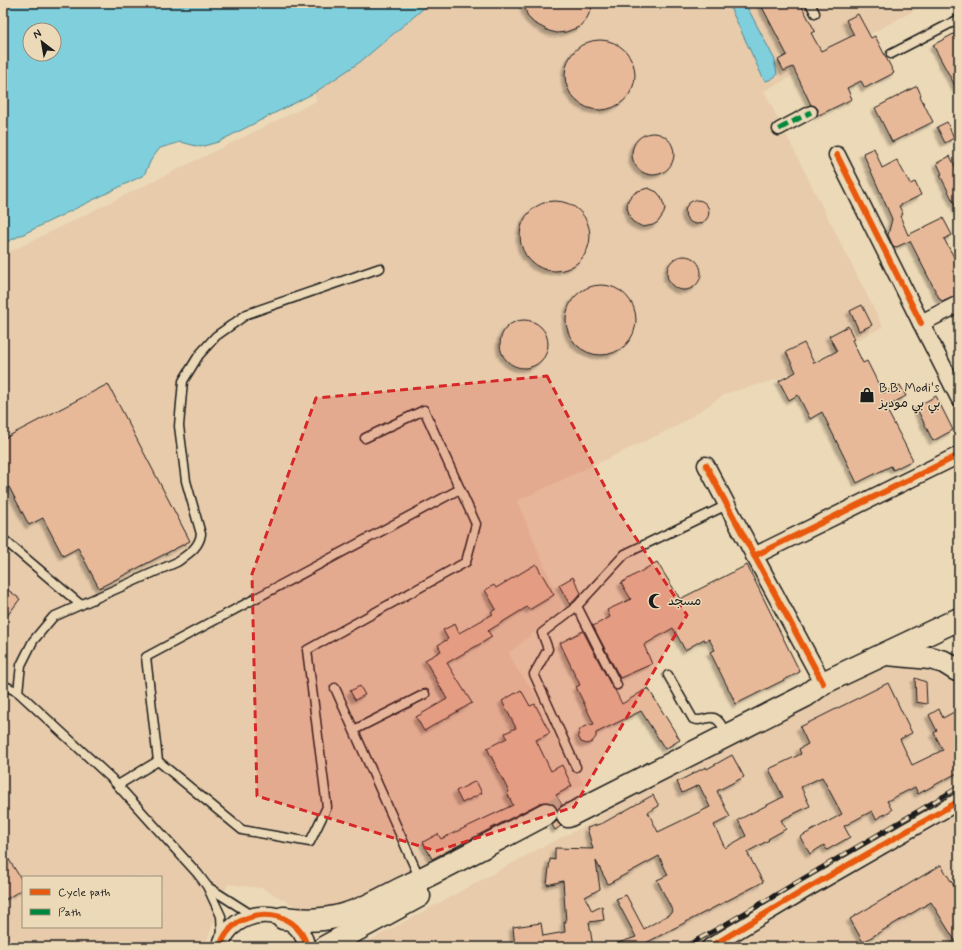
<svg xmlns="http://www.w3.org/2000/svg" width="962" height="950" viewBox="0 0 962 950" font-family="Mynerve,'Playpen Sans Arabic',sans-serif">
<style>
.built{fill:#e7cbab;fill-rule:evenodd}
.water{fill:#7fcfdc;stroke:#57878f;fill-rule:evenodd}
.building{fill:#e8b999;stroke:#1c1c1c;filter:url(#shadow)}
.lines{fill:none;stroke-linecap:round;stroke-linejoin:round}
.secondary-tunnel{stroke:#c2b398;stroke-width:22;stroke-dasharray:22 11;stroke-linecap:butt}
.service-casing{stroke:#1c1c1c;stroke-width:11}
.pedestrian-casing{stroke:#1c1c1c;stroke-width:15}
.minor-casing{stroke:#1c1c1c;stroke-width:19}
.secondary-casing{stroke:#1c1c1c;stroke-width:25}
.service{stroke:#ecd9b7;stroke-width:8}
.pedestrian{stroke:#ecd9b7;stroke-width:12}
.minor{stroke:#ecd9b7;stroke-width:16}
.secondary{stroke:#ecd9b7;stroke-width:22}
.rail-casing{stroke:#1c1c1c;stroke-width:4.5}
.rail{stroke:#ecd9b7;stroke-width:3;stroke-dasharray:9;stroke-linecap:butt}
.quiet{stroke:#00873e;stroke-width:5;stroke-dasharray:10 5;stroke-linecap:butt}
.cycleway-casing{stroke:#ecd9b7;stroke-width:8}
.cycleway{stroke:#e8590c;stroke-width:6}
.marked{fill:#d62828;fill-opacity:0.2;stroke:#d62828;stroke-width:3;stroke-dasharray:8 5;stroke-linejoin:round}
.labels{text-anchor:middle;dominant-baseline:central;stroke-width:3;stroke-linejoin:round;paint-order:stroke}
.poi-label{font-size:13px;fill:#1c1c1c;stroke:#ecd9b7;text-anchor:start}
</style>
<defs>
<filter id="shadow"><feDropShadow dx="-3.5" dy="3.5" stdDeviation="1" flood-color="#0004"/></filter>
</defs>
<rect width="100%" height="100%" fill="#ecd9b7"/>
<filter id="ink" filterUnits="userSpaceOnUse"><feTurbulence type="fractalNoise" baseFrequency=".025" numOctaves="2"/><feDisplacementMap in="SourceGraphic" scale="8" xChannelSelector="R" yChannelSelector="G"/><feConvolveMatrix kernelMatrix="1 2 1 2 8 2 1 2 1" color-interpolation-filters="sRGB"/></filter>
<g filter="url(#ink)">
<!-- built -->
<g class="built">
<path d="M430,3H728L763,78L766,81L774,77L777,70L775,60L745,3H928L764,91L883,327L779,379L727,393L677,426L517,501L563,609L509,653L517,669L535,693L545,719L584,784L346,907L310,914L262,888L228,884L207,940L196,947H3V255L317,101L314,93L360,62ZM23,877H161V927H23Z"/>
<path d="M880,665L926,670L939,674L959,686V947H358L546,845L589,824L637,788Z"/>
</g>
<!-- water -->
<g class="water">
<path d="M3,3H430L360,62L314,93L218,142L200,147L181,142L160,148L151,160L144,175L3,244ZM30,30H54V54H30Z"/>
<path d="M728,3H745L775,60L777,75C773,78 770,80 766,81L763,78Z"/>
</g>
<!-- building -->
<g class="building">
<path d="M523,3H594L587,18L579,27L566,32L557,33L549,31L534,23L528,17Z"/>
<path d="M760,3H800L815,31L811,33L821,51L854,35L846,20L858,14L871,38L875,36L894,73L865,88L861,81L847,88L852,99L817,116L818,109L815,106L811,105L793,67L784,71L778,60L787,55Z"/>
<path d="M959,31V93L933,45Z"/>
<circle cx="600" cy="75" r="35"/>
<path d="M917,86L921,95L920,96L933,122L892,142L875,108Z"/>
<path d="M947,122L954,138L945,143L937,127Z"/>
<circle cx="653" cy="154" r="21"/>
<path d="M874,148L882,168L897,160L910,184L915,182L921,195L899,206L903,214L900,216L908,235L943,218L952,235L944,239L959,266V295L944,301L940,300L910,241L894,248L888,235L892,219L863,153Z"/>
<path d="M950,156L959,174V213L940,175L942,174L937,163Z"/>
<path d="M648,188L657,192L661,197L665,208L664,213L658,222L653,225L643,227L633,222L630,218L627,207L628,200L632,195L638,191Z"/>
<circle cx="697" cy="212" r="12"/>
<circle cx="555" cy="236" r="35"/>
<circle cx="684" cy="273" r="17"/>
<circle cx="601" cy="320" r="35"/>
<path d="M862,305L872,325L859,331L850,311Z"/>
<circle cx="524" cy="344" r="24"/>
<path d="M848,326L854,339L852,340L863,363L867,361L883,393L900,385L906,396L889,405L891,409L887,410L913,460L893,470L891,466L857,483L822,412L810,419L798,395L789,400L779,381L796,372L786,352L804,343L814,363L837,351L829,336Z"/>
<path d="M108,384L190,541L99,588L78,548L63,556L43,518L29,525L9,487L3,490V439Z"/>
<path d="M936,396L953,430L933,441L916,407Z"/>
<path d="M657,562L680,599L747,565L800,672L736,704L710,652L715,650L709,639L705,641L704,639L685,650L673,628L644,645L652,664L620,678L593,626L610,617L607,610L631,599L621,583Z"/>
<path d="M536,564L554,595L529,610L527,607L488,631L492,637L447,663L472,703L424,731L416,717L447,699L425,660L441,651L438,645L448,639L443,630L455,624L459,633L493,614L491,612L496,609L485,590L494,585L496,588Z"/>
<path d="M573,577L581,593L570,605L559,585Z"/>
<path d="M3,586L20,599L3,621Z"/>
<path d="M583,631L612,687L615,690L622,704L648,688L680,740L665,749L641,711L596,733V737L592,742L587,744L581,742L578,736L579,731L583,727L594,724L576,687L580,685L560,643Z"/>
<path d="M915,678L926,682L927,704L916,702Z"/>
<path d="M888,683L912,733L900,739L912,765L943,750L934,733L937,731L929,715L939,709L943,718L954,712L959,721V772L918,794L915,787L887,801L892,810L876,819L872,811L844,826L850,837L827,850L824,845L810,854L800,837L842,814L822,777L801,787L810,806L781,820L786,829L768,839L769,840L747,852L763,882L638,947H612V945L636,937L616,899L626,895L644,929L673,912L657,880L668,875L659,856L608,884L596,861L600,889L585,897L592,911L602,906L604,920L589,922L593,947H515L513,927L541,923L543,936L565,932L564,922H566L563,881L547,885L550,859L555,860V848L593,849L587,828L603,823L653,795L659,806L648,812L658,832L710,807L699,785L682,793L677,782L706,767L707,769L732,755L744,777L717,791L730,817L714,825L725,848L746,836L738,820L783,797L769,769L801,754L799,749L808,744L800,727Z"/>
<path d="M360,686L365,695L355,700L350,691Z"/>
<path d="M521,690L530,706L535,704L550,733L536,740L551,771L562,765L572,786L556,795L562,805L557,809L552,803L547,802L540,803L432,859L423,842L438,834L441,839L513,805L507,793L509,792L487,748L507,738L505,733L516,728L502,701Z"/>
<path d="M476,781L482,793L462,803L456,791Z"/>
<path d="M557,821L561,826L555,830L552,825Z"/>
<path d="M3,850L23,882V889L3,901Z"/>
<path d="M941,865L959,894V947L931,902L863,942L850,919Z"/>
</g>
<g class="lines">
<!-- secondary-tunnel -->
<path class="secondary-tunnel" d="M546,814L562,806"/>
<defs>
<g id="service">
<path d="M810,3L815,13"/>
<path d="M891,54L959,19"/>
<path d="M3,539L81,605"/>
<path d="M577,606L617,685"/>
<path d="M668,675L693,719C705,724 712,709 722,726"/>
<path d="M3,685L18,692L111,778L198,874L207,886L221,916L222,936"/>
<path d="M335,688L420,879"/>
<path d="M18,692L21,665L33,641L53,617L177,562C188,554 199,548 201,534L186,481L179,426L183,381L199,355L216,336L247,314L380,268"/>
<path d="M354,730L425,694"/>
<path d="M158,761L146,657L460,489"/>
<path d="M576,767L534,674L548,649L542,633L577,606L625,554L727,505"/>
<path d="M118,785L158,761L242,830L310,842L327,807L307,650L466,562L476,524L424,410L365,438"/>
<path d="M208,887L252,915"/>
</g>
<path id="pedestrian" d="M779,129L811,112"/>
<g id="minor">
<path d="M837,155L921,323"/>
<path d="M959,304L921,323L959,398"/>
<path d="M706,465L727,505L823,683"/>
<path d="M754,556L959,455"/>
<path d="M220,947C232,905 297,903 307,947"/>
<path d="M710,947L803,891L959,801"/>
</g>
<g id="secondary">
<path d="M887,654L930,658L944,662L957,670"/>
<path d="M568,816L805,696L823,683L959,619"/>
<path d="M283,918C300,920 318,921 335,917C360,912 382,898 405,887C452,864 499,839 546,814"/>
<path d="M325,947L419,896"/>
</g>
</defs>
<!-- service casing -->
<use href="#service" class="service-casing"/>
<!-- pedestrian casing -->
<use href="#pedestrian" class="pedestrian-casing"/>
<!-- minor casing -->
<use href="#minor" class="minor-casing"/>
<!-- secondary casing -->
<use href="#secondary" class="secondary-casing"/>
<!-- service -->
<use href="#service" class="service"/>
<!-- pedestrian -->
<use href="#pedestrian" class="pedestrian"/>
<!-- minor -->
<use href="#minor" class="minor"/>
<!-- secondary -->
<use href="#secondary" class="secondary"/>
<defs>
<path id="rail" d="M684,947L724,925L959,787"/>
</defs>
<!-- rail casing -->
<use href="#rail" class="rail-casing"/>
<!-- rail -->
<use href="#rail" class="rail"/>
<!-- quiet -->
<path class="quiet" d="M779,129L811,112"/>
<defs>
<g id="cycleway">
<path d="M837,155L921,323"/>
<path d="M706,465L727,505L823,683"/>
<path d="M754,556L959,455"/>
<path d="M220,947C232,905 297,903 307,947"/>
<path d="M710,947L803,891L959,801"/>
</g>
</defs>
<!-- cycleway casing -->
<use href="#cycleway" class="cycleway-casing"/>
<!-- cycleway -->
<use href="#cycleway" class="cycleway"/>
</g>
</g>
<!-- marked area -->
<path class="marked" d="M547,376L616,508L687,615L574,807L436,851L257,796L252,574L316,398Z"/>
<!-- icons -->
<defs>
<symbol id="shop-bare" viewBox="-9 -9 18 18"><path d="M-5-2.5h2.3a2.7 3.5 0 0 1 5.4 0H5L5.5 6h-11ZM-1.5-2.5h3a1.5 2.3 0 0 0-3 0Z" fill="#1c1c1c" stroke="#ecd9b7" stroke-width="2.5" paint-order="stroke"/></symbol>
<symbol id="mosque-bare" viewBox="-9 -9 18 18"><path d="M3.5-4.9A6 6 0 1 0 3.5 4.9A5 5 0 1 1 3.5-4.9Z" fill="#1c1c1c" stroke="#ecd9b7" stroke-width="2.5" paint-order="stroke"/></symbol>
</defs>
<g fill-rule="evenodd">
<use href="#shop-bare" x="856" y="384" width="22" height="22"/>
<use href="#mosque-bare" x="645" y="590" width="22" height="22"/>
</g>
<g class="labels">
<!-- poi labels -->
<g class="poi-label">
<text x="879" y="388">B.B. Modi's<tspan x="879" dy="15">بي بي موديز</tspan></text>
<text x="668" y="601">مسجد</text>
</g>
</g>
<!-- margin -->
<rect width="962" height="950" fill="none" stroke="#ecd9b7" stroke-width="16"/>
<rect x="8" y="8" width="946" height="934" fill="none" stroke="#1c1c1c" stroke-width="1.5" filter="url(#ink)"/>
<!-- legend -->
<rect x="22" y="876" width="140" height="52" fill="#ecd9b7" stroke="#998d79"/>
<rect x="30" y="889" width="20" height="6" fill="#e8590c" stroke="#998d79"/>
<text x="58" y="896" font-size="12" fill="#1c1c1c">Cycle path</text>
<rect x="30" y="909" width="20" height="6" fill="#00873e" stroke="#998d79"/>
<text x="58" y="916" font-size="12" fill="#1c1c1c">Path</text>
<!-- north arrow -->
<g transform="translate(42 42) rotate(329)"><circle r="19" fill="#ecd9b7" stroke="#998d79"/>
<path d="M0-3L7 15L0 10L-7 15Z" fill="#1c1c1c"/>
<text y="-6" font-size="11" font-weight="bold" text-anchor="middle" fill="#1c1c1c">N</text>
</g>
</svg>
